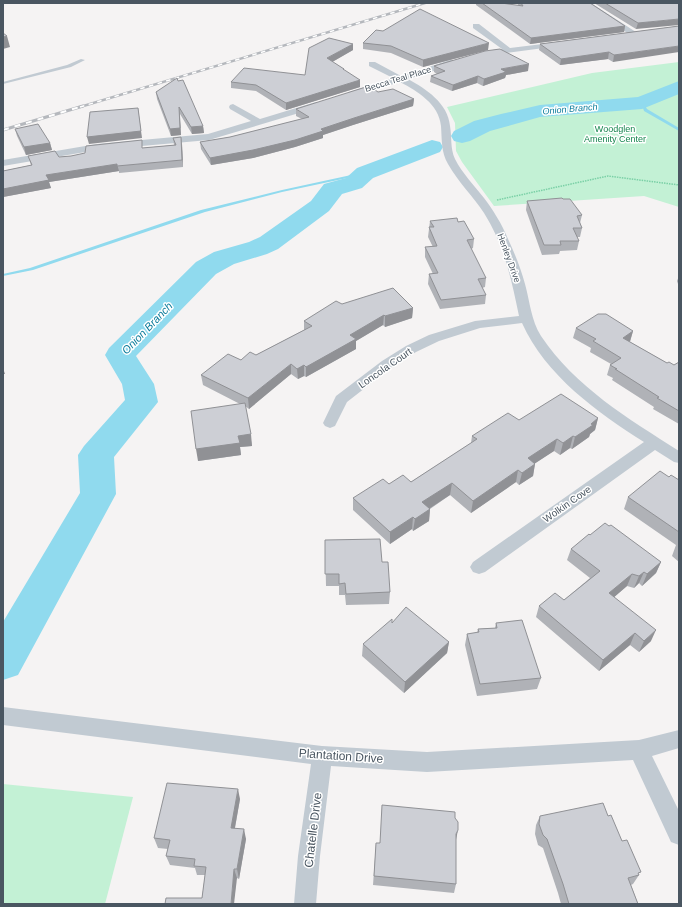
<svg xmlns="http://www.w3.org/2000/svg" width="682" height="907" viewBox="0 0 682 907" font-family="Arial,sans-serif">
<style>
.green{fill:#c3f1d5}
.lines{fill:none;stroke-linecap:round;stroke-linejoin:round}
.stream{fill:#90daee;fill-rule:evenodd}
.river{fill:#90daee;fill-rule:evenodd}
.path{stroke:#7ad0a6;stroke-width:1.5;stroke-dasharray:1.5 1;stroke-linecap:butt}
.service{fill:#c1cad2;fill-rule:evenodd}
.minor{fill:#c1cad2;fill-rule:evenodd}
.rail-far1-casing{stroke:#b5b8bd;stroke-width:2.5}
.rail-casing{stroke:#b5b8bd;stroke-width:3}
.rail-far1{stroke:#fff;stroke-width:1.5;stroke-dasharray:4.5;stroke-linecap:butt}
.rail{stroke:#fff;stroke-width:2;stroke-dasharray:6;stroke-linecap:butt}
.wall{fill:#b0b2b7}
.shaded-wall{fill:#909195}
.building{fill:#cdcfd5;stroke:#909195}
.labels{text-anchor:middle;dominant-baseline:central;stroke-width:3;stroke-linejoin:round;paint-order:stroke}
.far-street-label{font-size:9px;fill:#4a5661;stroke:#fff}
.far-water-label{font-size:9px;font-style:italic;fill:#0c7c9b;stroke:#fff}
.far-park-label{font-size:9px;fill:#17864f;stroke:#fff}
.street-label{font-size:10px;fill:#4a5661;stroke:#fff}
.water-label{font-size:11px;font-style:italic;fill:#0c7c9b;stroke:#fff}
.near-street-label{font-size:12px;fill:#4a5661;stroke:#fff}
</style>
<rect width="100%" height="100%" fill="#f5f3f3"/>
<!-- green -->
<g class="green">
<path d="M679,62V207L644,196L494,206L462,162L456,151L455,123L447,107L592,73Z"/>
<path d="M3,784L133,797L105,904H3Z"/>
</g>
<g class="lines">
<!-- stream -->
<g class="stream">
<path d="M641,102H643L647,109L679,128V131L644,111Z"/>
<path d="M365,172L367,173L366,174L282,192L205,212L33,270L3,276V274L30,268L201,210L282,190Z"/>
</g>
<!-- river -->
<g class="river">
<path d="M679,81V94L642,109L540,117L490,131L470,141L462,143L454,141L451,136L454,131L474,121L501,114L540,105L638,97Z"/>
<path d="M432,140L440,142L443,147L440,152L373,178L362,188L342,194L329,211L278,249L267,254L234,264L216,274L136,356L154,384L158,402L114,457L116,494L18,675L3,680V622L80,493L78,455L84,446L125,400L122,384L105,355L109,348L196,262L214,252L249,242L260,237L311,201L324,184L346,178L357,168Z"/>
</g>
<!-- path -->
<path class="path" d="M497,200L608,176L679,185"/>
<!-- service -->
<path class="service" d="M81,59L85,60L71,67L3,84V82L67,65Z"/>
<!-- minor -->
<g class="minor">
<path d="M582,3H591L639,34L635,36H632Z"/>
<path d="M473,24H479L510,48L559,42L563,44L559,46L484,56H481V52L502,49L473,28Z"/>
<path d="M450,60H456L457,62L456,64L408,79C426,89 448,103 450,126C452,137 450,148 455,159C462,173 474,185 484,198C493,210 502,224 508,239C515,254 521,269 525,284C530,302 531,320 541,336C575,387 629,419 679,451V463L674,462L655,450L485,572L479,574L473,572L470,567L473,562L644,442C598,413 545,375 522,323L480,328L439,341L416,352L392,367L347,402L335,426L330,428L325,426L323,423L336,396L382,361L406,346L429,335L475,321L519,316C511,278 505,247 484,213C473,196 458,182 448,164C441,152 442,140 441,126C439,104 417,91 400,82L352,97L348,94L349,92L393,78L369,66V62H375L401,76Z"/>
<path d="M316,102L319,103L320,105L319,107L209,140L97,150L3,166V160L97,144L208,134L251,121L230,109L229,107L230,105L233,104L260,119Z"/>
<path d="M3,707L322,746L427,752L639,740L679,730V748L652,756L679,811V845L671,842L633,760L427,772L331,766L320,856L316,904H294L298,856L311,764L3,725Z"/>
</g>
<defs>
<path id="rail-far1" d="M80,107L425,3"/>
<path id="rail" d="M3,130L83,106"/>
</defs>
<!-- rail-far1 casing -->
<use href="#rail-far1" class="rail-far1-casing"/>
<!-- rail casing -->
<use href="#rail" class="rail-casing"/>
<!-- rail-far1 -->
<use href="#rail-far1" class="rail-far1"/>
<!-- rail -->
<use href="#rail" class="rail"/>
</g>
<!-- wall -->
<g class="wall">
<path d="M476,3H501L519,6L517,3H590L625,26L624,32L530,44L476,5Z"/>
<path d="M594,3H679L636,29Z"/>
<path d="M679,26L613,62L608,59L560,65L539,50L540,44Z"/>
<path d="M383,31L488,50L423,67L391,53L363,49V43Z"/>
<path d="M353,44V50L332,62L344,69V70L360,87L286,110L256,91L231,88V82L305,75Z"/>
<path d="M434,66L528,71L506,75L505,78L483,86L477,83L452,91L430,82L431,76L437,74L434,72Z"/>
<path d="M178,81L203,126L204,133L192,134L180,114L181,135L171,136L157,99L156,92Z"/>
<path d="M378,92L414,99L413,106L353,125L323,135V138L295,147L253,158L211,165L201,149L200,142L230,137L302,119L296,116V109Z"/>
<path d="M15,129L50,143L52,150L26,155L17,136Z"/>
<path d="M173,138L182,144L183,167L119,173V171L49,182L51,188L3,197V171L31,165L28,156L59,157L71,156L143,148L174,145Z"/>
<path d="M563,199L582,215L580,223L582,228L580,237H577L579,241L577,250L560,251L559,254L542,255L526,210L527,201Z"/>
<path d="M430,221L458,222L474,239L473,248L471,249L486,278L485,287L482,288L486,295L485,304L440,309L428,284L429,274H433L425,257V247H433L428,237Z"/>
<path d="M679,276V287L677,281Z"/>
<path d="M342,304L413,308L412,318L385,327L383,325L356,341V349L306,377L304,376L298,379L291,374L249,409L245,406L252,446L240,447L241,455L198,461L240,404L203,385L201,375L241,360L256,355L304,330V321Z"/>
<path d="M576,328L633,331L630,342L667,363L674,365L679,362V424L653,409L654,407L612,380L613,378L607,375L610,365L611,364L590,352L591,348L573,338Z"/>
<path d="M598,418L595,430L590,434L589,437L572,449L570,448L560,455L554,451L535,463L533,476L519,485L516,482L471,513L450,495L430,509L429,521L413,531L412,529L390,544L353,510V498L389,484L411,482L471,443L472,436L519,420Z"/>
<path d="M669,477L679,480V562L672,556L676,545L624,509L628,497Z"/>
<path d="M590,535L661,562L656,573L642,586L639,583L634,588L627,586L614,597L651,641L639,652L630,645L599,671L536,617L539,606L564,600L590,578L567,560L571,549Z"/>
<path d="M325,540L382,562L390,592L389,604L346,605L345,595H339V586H326Z"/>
<path d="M496,623L541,678L537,689L477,696L465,645L467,634L477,633L478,629L495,628Z"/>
<path d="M449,642L447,653L404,693L362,656L363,644Z"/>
<path d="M240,799L235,828L246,839L239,879L237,878L202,898L205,875H197L195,868L170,865L166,856L168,849L158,848L154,838Z"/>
<path d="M540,816H608L622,841L639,875L633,884L631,885L638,904H561L558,893L543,848L538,845L535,834L536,825Z"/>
<path d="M455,818L456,884L454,893L373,885L376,843H379Z"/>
</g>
<!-- shaded-wall -->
<g class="shaded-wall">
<path d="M679,19V25L636,29L638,23Z"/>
<path d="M625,26L624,32L530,44L531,38Z"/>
<path d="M7,36L10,47L3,49V37Z"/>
<path d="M489,43L488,50L423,67V60Z"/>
<path d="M353,44V50L327,65V58Z"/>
<path d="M679,46V52L613,62L614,55Z"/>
<path d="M609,52L608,59L560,65L561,59Z"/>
<path d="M529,64L528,71L506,75L505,78L483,86L484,79L501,69Z"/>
<path d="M478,76L477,83L452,91L453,85Z"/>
<path d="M360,80V87L286,110V103Z"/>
<path d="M414,99L413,106L353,125L323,135V138L295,147L253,158L211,165L210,158L321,129L354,118Z"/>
<path d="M179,107L181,135L171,136L170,129Z"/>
<path d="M138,108L142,138L89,144L87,137Z"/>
<path d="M203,126L204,133L192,134L191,127Z"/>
<path d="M181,137L182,144L183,167L182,160Z"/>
<path d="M50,143L52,150L26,155L24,147Z"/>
<path d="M117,164L119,171L49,182L51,188L3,197V189L46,175Z"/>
<path d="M413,308L412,318L385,327V316Z"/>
<path d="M384,315L383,325L356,341V349L306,377V367L350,335Z"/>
<path d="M633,331L630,341L620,348L623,338Z"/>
<path d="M291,364V374L249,409L248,398Z"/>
<path d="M304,365V376L298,379L297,369Z"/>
<path d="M3,368L5,374H3Z"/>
<path d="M3,412L4,421L3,426Z"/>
<path d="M598,418L595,430L590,434L589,437L572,449L575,437L591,424Z"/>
<path d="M251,434L252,446L240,447L241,455L198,461L196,449L238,436Z"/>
<path d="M573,436L570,448L560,455L563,443Z"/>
<path d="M557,439L554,451L525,470L528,458Z"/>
<path d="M535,464L533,476L519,485L522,473Z"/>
<path d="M518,470L516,482L471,513L473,501Z"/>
<path d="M452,483L450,495L421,514L422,502Z"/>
<path d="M430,509L429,521L413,531L415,519Z"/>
<path d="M413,517L412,529L390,544V532Z"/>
<path d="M661,562L656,573L642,586L647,574Z"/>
<path d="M644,572L639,583L634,588L639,576Z"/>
<path d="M632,574L627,586L605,605L609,593Z"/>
<path d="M656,630L651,641L639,652L644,641Z"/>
<path d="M635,633L630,645L599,671L603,660Z"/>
<path d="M449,642L447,653L404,693L405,682Z"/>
<path d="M238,789L240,799L233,838L231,828Z"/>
<path d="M244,829L246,839L239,879L237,869Z"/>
<path d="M458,830L456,840V834Z"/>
<path d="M234,869L237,878L234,904H231Z"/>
</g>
<!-- building -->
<g class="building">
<path d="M482,3H501L523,6L521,3H590L625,26L531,38Z"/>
<path d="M605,3H679V19L638,23Z"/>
<path d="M420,9L489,43L423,60L391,46L363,43L376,30L383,31Z"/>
<path d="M679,26V46L614,55L609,52L561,59L540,44Z"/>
<path d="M3,33L7,36L3,37Z"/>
<path d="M329,38L353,44L327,58L344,69H343L360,80L286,103L256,85L231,82L244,68L305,75L309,48Z"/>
<path d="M500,49L529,64L501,69L506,72L484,79L478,76L453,85L431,76L445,71L434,66L485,51Z"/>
<path d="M177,78L178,81L183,80L203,126L191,127L179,107L180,128L170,129L156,92Z"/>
<path d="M369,86L378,92L393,89L414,99L354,118L321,129L323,131L295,140L253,150L210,158L200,142L230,137L309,117L296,109Z"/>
<path d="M138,108L141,131L87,137L90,112Z"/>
<path d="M38,124L50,143L24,147L15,129Z"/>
<path d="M181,137L182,160L117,166V164L46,175L49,180L3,189V171L32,165L28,156L55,151L59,157L71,156L85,153L86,146L142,140V148L176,145L173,138Z"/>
<path d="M562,198L563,199H570L582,215L577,216L582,228H573L579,241H560L561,245H544L527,201Z"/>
<path d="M457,218L458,222L464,221L474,239L467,240L486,278L478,279L486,295L441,300L429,274L438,273L425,247L437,246L429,227H434L430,221Z"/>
<path d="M393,288L413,308L385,316L384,315L350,335L356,339L306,367L304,365L297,369L291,364L248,398L201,375L228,354L241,360L250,352L256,355L312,326L304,321L336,301L342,304Z"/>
<path d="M598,314H606L633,331L623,338L667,363L669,362L674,365L679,362V411L657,398L659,397L615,369H617L610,365L621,358L593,341L596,339L576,328Z"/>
<path d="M561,394L598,418L591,424L593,425L575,437L573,436L563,443L557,439L528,458L535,464L522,473L518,470L473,501L452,483L422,502L430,509L415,519L413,517L390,532L353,498L383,479L389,484L403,475L411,482L477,439L472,436L508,413L519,420Z"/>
<path d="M245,403L251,434L238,436L240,443L196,449L191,411Z"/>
<path d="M660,471L669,477L671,475L679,480V532L628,497Z"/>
<path d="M605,523L609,526L611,525L661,562L647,574L644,572L639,576L632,574L609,593L656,630L644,641L635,633L603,660L539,606L555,593L564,600L600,571L571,549L589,534L590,535Z"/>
<path d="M380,539L382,562H388L390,592L346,594L345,583L339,584V574H325V540Z"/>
<path d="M406,607L449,642L405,682L363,644L392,619V623Z"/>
<path d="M522,620L541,678L480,684L467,634L479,632L478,629L497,628L496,623Z"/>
<path d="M167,783L238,789L231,828L244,829L237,869H234L231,904H165L166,898H202L206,867L194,866L195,859L166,856L170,840L154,838Z"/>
<path d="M603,803L608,816L611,815L622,841L627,840L641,872L638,873L639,875L628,878L638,904H569L563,884L547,839L543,835L539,824L540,816Z"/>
<path d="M382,805L455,812V818L458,822V830L456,834V884L374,876L376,843H380Z"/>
</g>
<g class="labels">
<!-- far-street labels -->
<g class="far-street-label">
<text transform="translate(398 79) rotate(-17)">Becca Teal Place</text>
<text transform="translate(509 258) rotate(70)">Henley Drive</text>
</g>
<!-- far-water labels -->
<g class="far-water-label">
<text transform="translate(570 109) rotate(-5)">Onion Branch</text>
</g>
<!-- far-park labels -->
<g class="far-park-label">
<text x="615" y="129">Woodglen<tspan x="615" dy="10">Amenity Center</tspan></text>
</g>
<!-- street labels -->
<g class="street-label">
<text transform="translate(385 368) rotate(-35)">Loncola Court</text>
<text transform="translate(567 504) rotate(-35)">Wolkin Cove</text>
</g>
<!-- water labels -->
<g class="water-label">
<text transform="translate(147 328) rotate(-46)">Onion Branch</text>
</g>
<!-- near-street labels -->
<g class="near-street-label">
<text transform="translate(341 756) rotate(4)">Plantation Drive</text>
<text transform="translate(313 830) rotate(-83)">Chatelle Drive</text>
</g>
</g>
<!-- border -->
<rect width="682" height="907" fill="none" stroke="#4a5661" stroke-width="8"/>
</svg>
